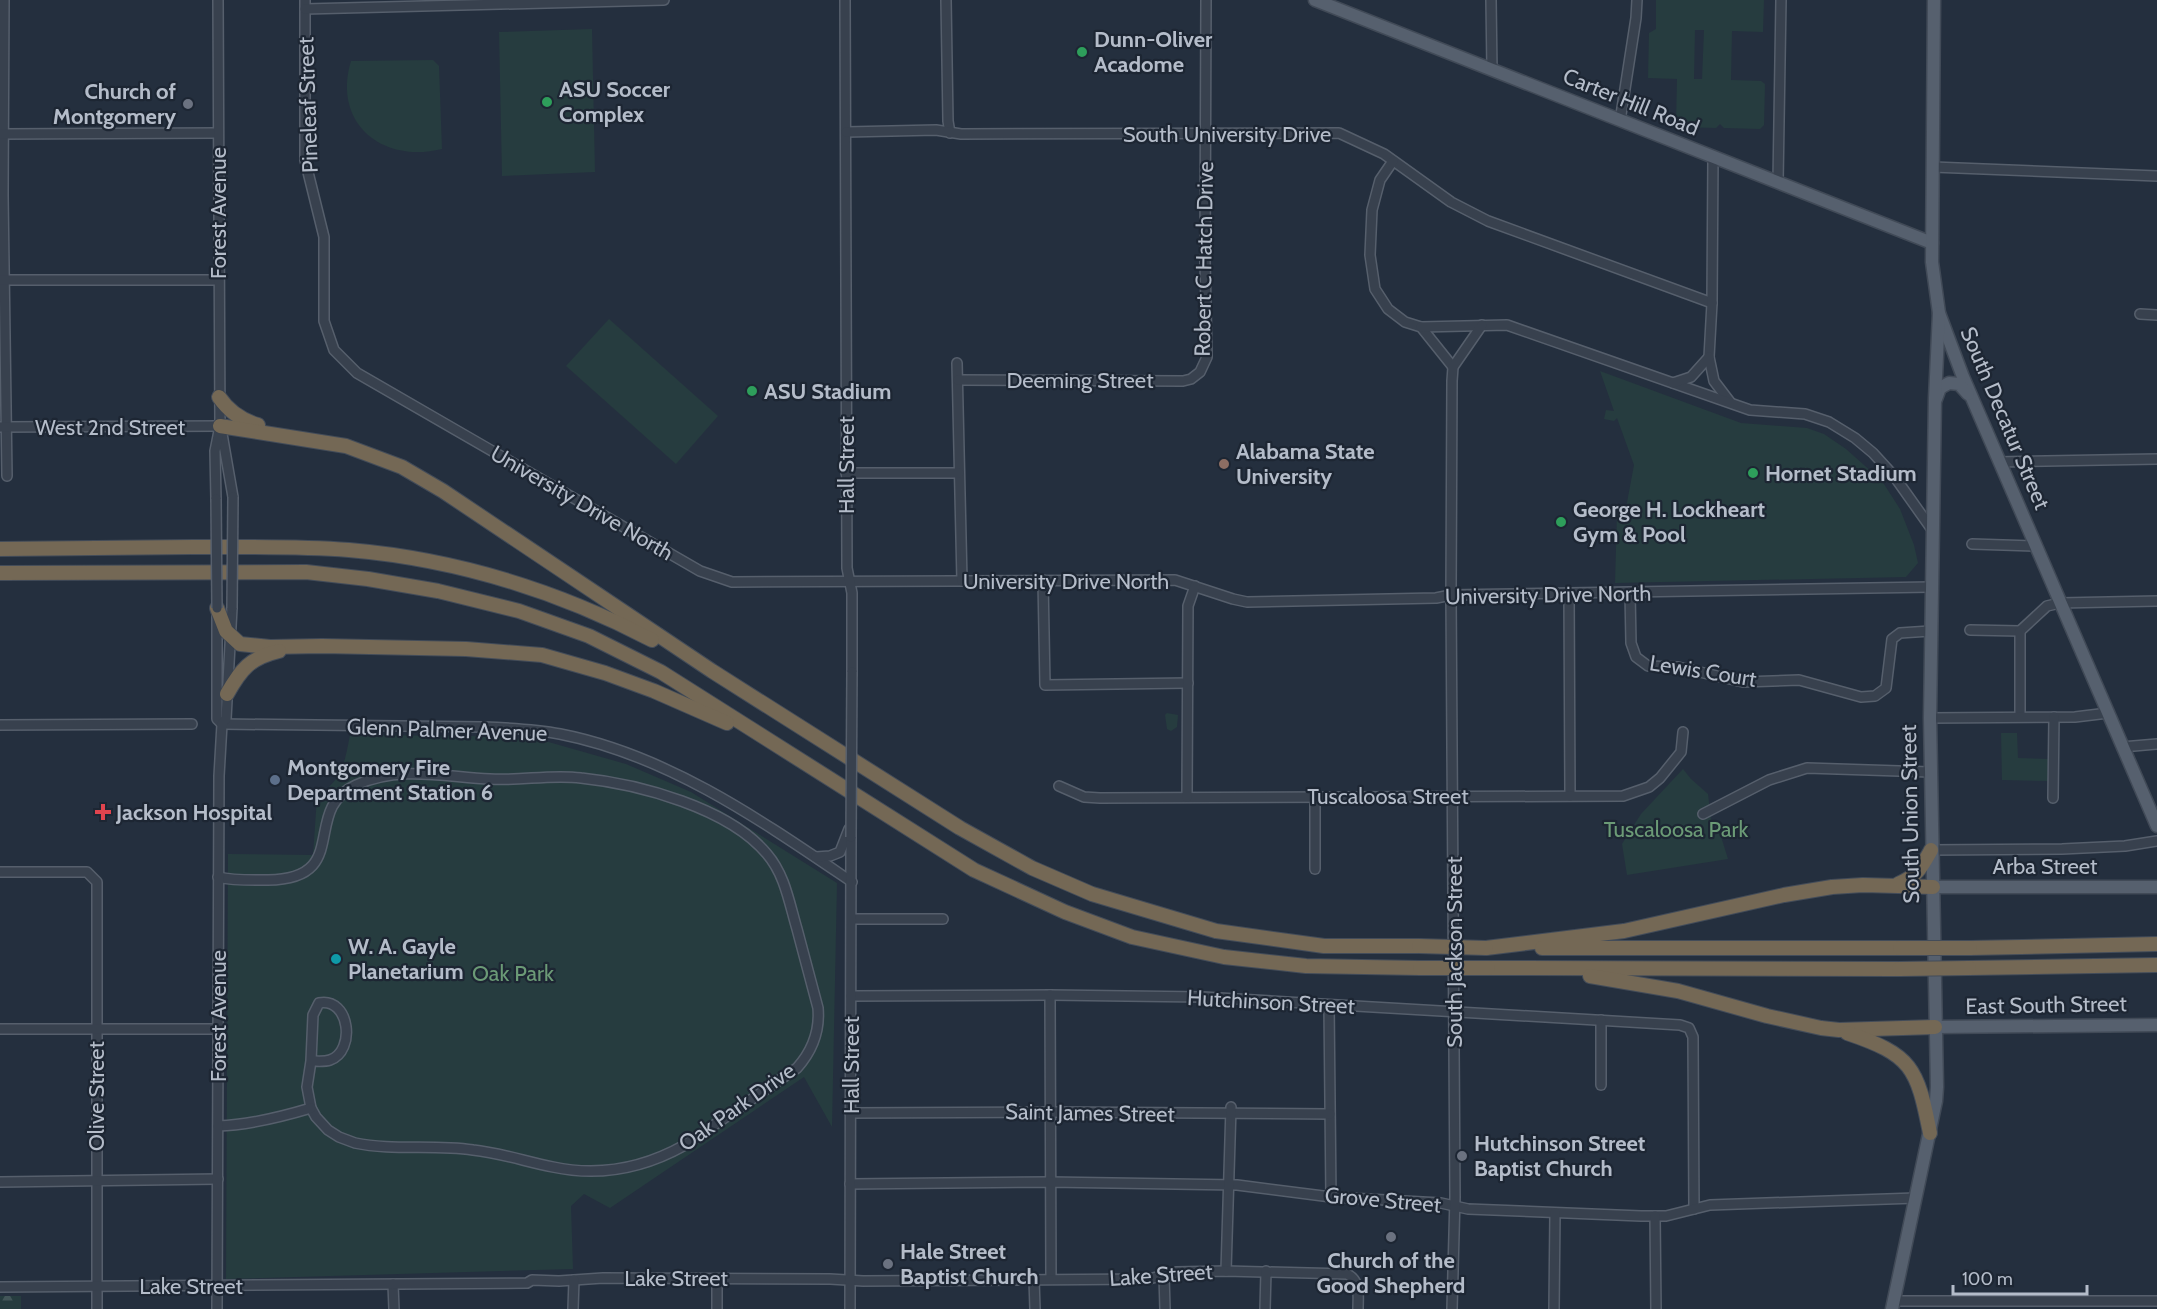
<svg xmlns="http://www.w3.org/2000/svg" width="2157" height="1309" viewBox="0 0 2157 1309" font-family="Cabin,sans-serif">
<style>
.forest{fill:url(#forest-firs)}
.park{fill:#263c3f;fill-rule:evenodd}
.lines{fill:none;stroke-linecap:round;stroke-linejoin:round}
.minor-casing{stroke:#565f6c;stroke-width:12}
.major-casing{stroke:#414a57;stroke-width:15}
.highway-casing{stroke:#434c59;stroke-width:16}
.minor{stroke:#38414e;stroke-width:9}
.major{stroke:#56606e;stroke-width:12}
.highway{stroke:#746855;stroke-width:14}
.minor-bridge-casing{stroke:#565f6c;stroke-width:12;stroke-linecap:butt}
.highway-bridge-casing{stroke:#434c59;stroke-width:16;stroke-linecap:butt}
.minor-bridge{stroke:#38414e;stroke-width:9}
.highway-bridge{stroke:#746855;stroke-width:14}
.leisure-dot{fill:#2e9e5b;stroke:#1d2633;stroke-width:2}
.worship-dot{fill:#6b7280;stroke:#1d2633;stroke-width:2}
.education-dot{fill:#8d6e63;stroke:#1d2633;stroke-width:2}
.service-dot{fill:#5c6f8a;stroke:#1d2633;stroke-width:2}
.health-dot{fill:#e0444e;stroke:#1d2633;stroke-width:2}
.culture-dot{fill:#0f9aa8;stroke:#1d2633;stroke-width:2}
.labels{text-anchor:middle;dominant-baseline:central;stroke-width:4.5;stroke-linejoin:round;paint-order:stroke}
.poi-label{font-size:22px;font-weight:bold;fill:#b4bcc9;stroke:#1d2633;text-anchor:start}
.street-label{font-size:22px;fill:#b4bcc9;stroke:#1d2633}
.park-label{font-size:22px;fill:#6b9a76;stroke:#1d2633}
</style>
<defs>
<pattern id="forest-firs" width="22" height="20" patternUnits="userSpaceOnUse" patternTransform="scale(1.5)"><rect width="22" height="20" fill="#263c3f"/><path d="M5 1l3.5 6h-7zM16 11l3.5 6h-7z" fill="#435659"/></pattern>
</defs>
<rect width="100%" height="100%" fill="#242f3e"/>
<!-- forest -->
<rect class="forest" x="0" y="1296" width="21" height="13"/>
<!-- park -->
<g class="park">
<path d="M1656,0H1764L1763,32L1732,31L1731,80L1761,81L1765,84L1764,125L1760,129L1724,128L1720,124L1716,128L1680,127L1676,123L1677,79L1648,78L1649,33L1656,29ZM1695,30H1704L1702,79H1694Z"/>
<path d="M592,29L595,172L502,176L499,32Z"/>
<path d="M433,60L439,66L442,149C382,164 332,123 351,61Z"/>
<path d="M609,319L718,416L676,464L566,366Z"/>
<path d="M1600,371L1741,423L1807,428L1824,434L1846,449L1882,481L1900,509L1914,545L1918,563L1906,577L1615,583L1617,514L1625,513L1634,465L1617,418L1614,421L1604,419L1606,410L1614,411Z"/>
<path d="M1167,713L1178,715L1177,727L1171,731L1167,729L1165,715Z"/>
<path d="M2001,733H2017L2018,758L2050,759L2049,781L2002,780Z"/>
<path d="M350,735L472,736L545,741L626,764L691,792L837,883L832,1127L804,1077L610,1208L584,1194L571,1206L573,1269L226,1279L228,854L313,855L317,797C343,778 344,765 350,735Z"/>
<path d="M1683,769L1691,779L1708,794L1711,819L1719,830L1728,859L1627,875L1622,844L1641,814Z"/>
</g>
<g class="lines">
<defs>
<g id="minor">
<path d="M4,0L3,195L7,476"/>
<path d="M305,0V160L324,237V321L334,350L357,373L700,571L732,582L1175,580L1233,599L1247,602L1436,598L1451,595L1931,587"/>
<path d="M845,0L847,568L852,593V672"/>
<path d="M946,0L948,121L950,133"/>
<path d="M1491,0L1492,70"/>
<path d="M305,9L664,0"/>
<path d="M1620,121L1636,18L1637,0"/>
<path d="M846,132L936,130L961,134L1339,133L1384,154L1451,202L1488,221L1712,303"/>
<path d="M0,134L218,133"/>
<path d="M1713,157L1712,303L1709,357L1714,381L1730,402"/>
<path d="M1393,161L1380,180L1372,210L1370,255L1375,289L1388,309L1405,322L1421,327L1453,367"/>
<path d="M1933,167L2157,176"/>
<path d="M1778,182L1781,0"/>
<path d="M0,280H218"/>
<path d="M2140,314L2157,315"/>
<path d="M1421,327L1507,325L1750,410L1805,414L1829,422L1855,438L1873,453L1894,476L1933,531"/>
<path d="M957,363L962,581"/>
<path d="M958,380L1183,381L1191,379L1200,372L1207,357L1205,259L1206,0"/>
<path d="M1673,383L1691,377L1709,357"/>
<path d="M0,427L220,426"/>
<path d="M221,428L233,497"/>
<path d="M1999,462L2157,459"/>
<path d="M846,473H959"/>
<path d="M216,499L215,451L220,426L218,0"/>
<path d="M1972,544L2036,546"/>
<path d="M1043,580L1045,685L1188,683"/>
<path d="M1630,592L1631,643L1636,657L1648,666L1678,667L1743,682L1799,680L1861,697L1875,696L1886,688L1892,639L1900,633L1930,631"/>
<path d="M1569,594L1570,796"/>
<path d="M217,614V719L222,724"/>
<path d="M1970,630L2020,631L2047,606L2060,603L2157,601"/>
<path d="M2020,631V716"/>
<path d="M1930,718L2075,717L2108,713"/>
<path d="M222,724L483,727C509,728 535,729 560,734C668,755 762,821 852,882"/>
<path d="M0,725L192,724"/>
<path d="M2122,747L2157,744"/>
<path d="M1059,786L1084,797L1100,798L1623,796L1649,787L1660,778L1681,752L1683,732"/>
<path d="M1187,797L1188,606L1195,586"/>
<path d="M1315,797V869"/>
<path d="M2053,798L2054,717"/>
<path d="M1703,814L1769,780L1807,768L1930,772"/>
<path d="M1931,850L2062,849L2125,846L2157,841"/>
<path d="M816,857L830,856L840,852L849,829"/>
<path d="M0,872H87L97,882V1309"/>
<path d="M218,877C235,881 251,880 268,880C353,879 300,810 356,785C400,765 445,777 490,779C521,781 551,774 581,778C639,784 729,808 767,854C785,875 789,902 797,929C804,955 811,981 818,1008C820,1031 813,1050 797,1068L685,1145C644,1168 600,1177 553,1167C527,1162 501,1153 473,1150C434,1144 393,1151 355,1143L339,1137L328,1130L316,1117L311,1108L307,1087L311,1061L313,1015L319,1003C350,997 356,1051 330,1060C324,1062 317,1061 311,1061"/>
<path d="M852,919H943"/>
<path d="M1050,995L1051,1279"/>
<path d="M851,996L1050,995L1203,997L1680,1025L1689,1028L1693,1037L1694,1209"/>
<path d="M1329,1005L1331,1197"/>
<path d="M0,1029H218"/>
<path d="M1601,1085V1020"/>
<path d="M850,1113L1050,1112L1330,1114"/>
<path d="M218,1126C250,1125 281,1117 311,1108"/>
<path d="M0,1182L218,1179"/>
<path d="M850,1184L1050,1182L1237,1185L1331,1197L1441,1203L1468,1209L1641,1216H1666L1710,1205L1916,1198"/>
<path d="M1655,1216L1656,1309"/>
<path d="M1226,1271L1231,1107"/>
<path d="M1164,1275L1165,1309"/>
<path d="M717,1279V1309"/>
<path d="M1034,1279L1035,1309"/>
<path d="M393,1284L394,1309"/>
<path d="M0,1287L527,1283L532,1280L559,1281L603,1278L830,1279L863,1281L1149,1279L1176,1272L1226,1271L1347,1274C1361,1281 1358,1295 1358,1309"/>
<path d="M1894,1301H2157"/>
<path d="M217,1309L219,776L222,724L226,719L232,608"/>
<path d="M573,1309L574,1280"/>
<path d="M850,1309L851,837"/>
<path d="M1265,1309L1266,1271"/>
<path d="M1452,1309L1455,1197L1451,595L1452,381L1453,367L1482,325"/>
<path d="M1554,1309L1555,1213"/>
</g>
<g id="major">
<path d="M1315,0L1932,243"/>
<path d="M1934,0L1932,262L1939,313L1963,377L2157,826"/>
<path d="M1936,399L1940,388L1949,383L1959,384L1968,394"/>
<path d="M1933,887H2157"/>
<path d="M1935,1027L2157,1025"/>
<path d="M1892,1309L1936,1101L1937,1087L1930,718L1935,398L1939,313"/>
</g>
<g id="highway">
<path d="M219,397C229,412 241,420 258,425"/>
<path d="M220,426L346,446L402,467L443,491L712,671L960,828L1032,868L1092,894L1216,931L1324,946H1419"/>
<path d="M0,549C64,548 127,548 191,547C244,547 296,546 349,550C455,559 558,591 652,640"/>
<path d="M0,573L306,572L368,579L438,591L519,611L589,636L661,672L974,870L1065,912L1132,937L1224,957L1306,966L1420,968"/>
<path d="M217,608L226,631L240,644L270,647L322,646L466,649L542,655L605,673L654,691L727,723"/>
<path d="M227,694C241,669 250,658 279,651"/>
<path d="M1898,884C1917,876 1921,868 1931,850"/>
<path d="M1486,948L1624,931L1784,895L1832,887L1863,885L1933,887"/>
<path d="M1542,948H1900"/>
<path d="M1970,948L2157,944"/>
<path d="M1488,968L1899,969"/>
<path d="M1969,968L2157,965"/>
<path d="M1590,976L1678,991L1767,1016L1821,1028L1839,1030L1935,1027"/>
<path d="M1847,1033C1912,1055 1917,1067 1930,1133"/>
</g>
</defs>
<!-- minor casing -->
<use href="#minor" class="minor-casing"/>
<!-- major casing -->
<use href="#major" class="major-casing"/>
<!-- highway casing -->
<use href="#highway" class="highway-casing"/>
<!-- minor -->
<use href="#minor" class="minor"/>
<!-- major -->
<use href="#major" class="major"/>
<!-- highway -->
<use href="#highway" class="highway"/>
<defs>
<g id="minor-bridge">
<path d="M216,499L217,608"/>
<path d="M232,608L233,497"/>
<path d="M851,837L852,672"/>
</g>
<g id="highway-bridge">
<path d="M1419,946L1486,948"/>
<path d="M1900,948H1970"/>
<path d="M1420,968H1488"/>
<path d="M1899,969L1969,968"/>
</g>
</defs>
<!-- minor-bridge casing -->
<use href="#minor-bridge" class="minor-bridge-casing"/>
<!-- highway-bridge casing -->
<use href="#highway-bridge" class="highway-bridge-casing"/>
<!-- minor-bridge -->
<use href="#minor-bridge" class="minor-bridge"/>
<!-- highway-bridge -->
<use href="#highway-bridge" class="highway-bridge"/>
</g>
<!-- markers -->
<g class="leisure-dot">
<circle cx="1082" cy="52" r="6"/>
<circle cx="547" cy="102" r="6"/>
<circle cx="752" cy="391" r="6"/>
<circle cx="1753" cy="473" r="6"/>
<circle cx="1561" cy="522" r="6"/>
</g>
<g class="worship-dot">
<circle cx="188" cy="104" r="6"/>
<circle cx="1462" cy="1156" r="6"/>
<circle cx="1391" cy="1237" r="6"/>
<circle cx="888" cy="1264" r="6"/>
</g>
<circle class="education-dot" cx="1224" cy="464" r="6"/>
<circle class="service-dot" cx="275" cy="780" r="6"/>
<path class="health-dot" d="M100 803h6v6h6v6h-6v6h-6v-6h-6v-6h6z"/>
<circle class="culture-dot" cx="336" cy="959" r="6"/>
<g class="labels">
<!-- poi labels -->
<g class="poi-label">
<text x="1094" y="39">Dunn-Oliver<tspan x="1094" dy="25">Acadome</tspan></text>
<text x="559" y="89">ASU Soccer<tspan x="559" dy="25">Complex</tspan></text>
<text x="176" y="91" text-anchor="end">Church of<tspan x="176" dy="25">Montgomery</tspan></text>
<text x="764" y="391">ASU Stadium</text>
<text x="1236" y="451">Alabama State<tspan x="1236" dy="25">University</tspan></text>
<text x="1765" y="473">Hornet Stadium</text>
<text x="1573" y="509">George H. Lockheart<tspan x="1573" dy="25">Gym &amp; Pool</tspan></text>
<text x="287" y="767">Montgomery Fire<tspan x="287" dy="25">Department Station 6</tspan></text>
<text x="116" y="812">Jackson Hospital</text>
<text x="348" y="946">W. A. Gayle<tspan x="348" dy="25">Planetarium</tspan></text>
<text x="1474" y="1143">Hutchinson Street<tspan x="1474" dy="25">Baptist Church</tspan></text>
<text x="900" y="1251">Hale Street<tspan x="900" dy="25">Baptist Church</tspan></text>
<text x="1391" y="1260" text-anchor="middle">Church of the<tspan x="1391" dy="25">Good Shepherd</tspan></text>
</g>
<!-- street labels -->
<g class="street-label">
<text transform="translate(1631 102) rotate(22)">Carter Hill Road</text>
<text transform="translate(308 105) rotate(-92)">Pineleaf Street</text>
<text x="1227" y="134">South University Drive</text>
<text transform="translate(218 213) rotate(-90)">Forest Avenue</text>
<text transform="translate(1204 259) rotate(-89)">Robert C Hatch Drive</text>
<text x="1080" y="380">Deeming Street</text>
<text transform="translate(2005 418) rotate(67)">South Decatur Street</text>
<text x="110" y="427">West 2nd Street</text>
<text transform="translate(846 465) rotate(-90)">Hall Street</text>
<text transform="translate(582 503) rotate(30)">University Drive North</text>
<text x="1066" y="581">University Drive North</text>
<text transform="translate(1548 595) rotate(-1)">University Drive North</text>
<text transform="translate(1703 671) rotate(9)">Lewis Court</text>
<text transform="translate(447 730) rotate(2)">Glenn Palmer Avenue</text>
<text x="1388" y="796">Tuscaloosa Street</text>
<text transform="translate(1910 814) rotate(-91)">South Union Street</text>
<text x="2045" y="866">Arba Street</text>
<text transform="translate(1454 952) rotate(-90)">South Jackson Street</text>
<text transform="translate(1271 1002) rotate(3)">Hutchinson Street</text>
<text transform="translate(2046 1005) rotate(-1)">East South Street</text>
<text transform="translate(218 1016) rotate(-90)">Forest Avenue</text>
<text transform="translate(851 1065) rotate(-90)">Hall Street</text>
<text transform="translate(96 1096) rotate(-90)">Olive Street</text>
<text transform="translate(737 1107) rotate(-35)">Oak Park Drive</text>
<text transform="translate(1090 1113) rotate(1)">Saint James Street</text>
<text transform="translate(1383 1200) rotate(5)">Grove Street</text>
<text transform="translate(1161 1275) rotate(-4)">Lake Street</text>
<text x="676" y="1278">Lake Street</text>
<text x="191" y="1286">Lake Street</text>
</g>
<!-- park labels -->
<g class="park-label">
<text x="1676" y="829">Tuscaloosa Park</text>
<text x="513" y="973">Oak Park</text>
</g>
</g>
<!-- scale -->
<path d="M1953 1285v9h134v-9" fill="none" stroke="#b4bcc9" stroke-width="3"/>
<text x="1962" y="1285" font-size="18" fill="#b4bcc9" stroke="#1d2633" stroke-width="4.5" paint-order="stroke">100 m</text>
</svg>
